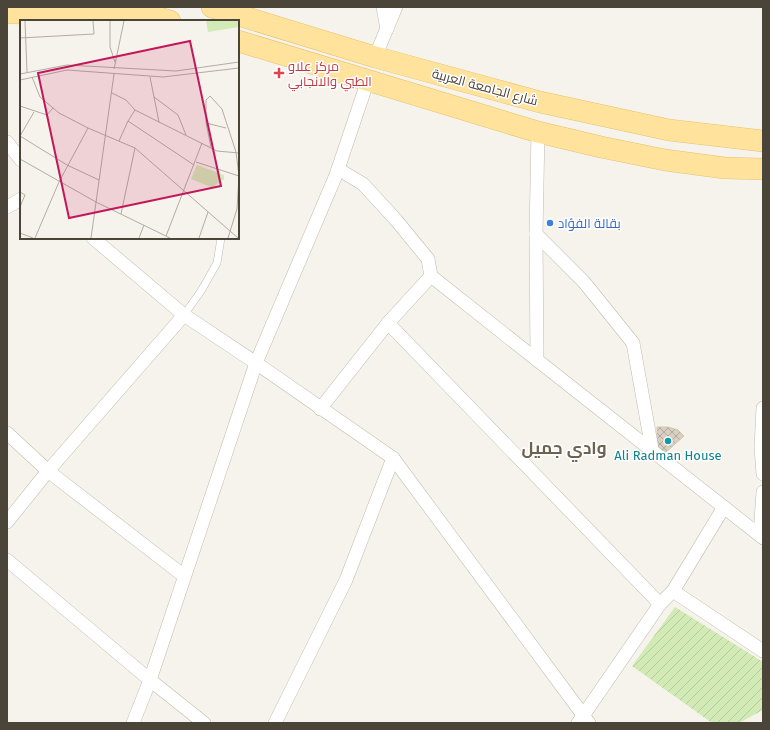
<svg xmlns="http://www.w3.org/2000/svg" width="770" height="730" viewBox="0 0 770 730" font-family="'Fira Sans',Cairo,sans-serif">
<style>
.garden{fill:url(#garden-furrows)}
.building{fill:url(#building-cross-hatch);stroke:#d3c7b4}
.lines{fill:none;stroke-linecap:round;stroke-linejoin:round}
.service-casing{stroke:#c2bbae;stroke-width:8}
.minor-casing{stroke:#c2bbae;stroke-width:14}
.primary-casing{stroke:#e6c16a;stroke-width:22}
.service{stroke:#fff;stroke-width:7}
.minor{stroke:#fff;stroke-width:13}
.primary{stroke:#ffe39c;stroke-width:21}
.health-dot{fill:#e0444e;stroke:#fff;stroke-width:1.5}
.shop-dot{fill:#3f7fe0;stroke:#fff;stroke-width:1.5}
.culture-dot{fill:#0f9aa8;stroke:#fff;stroke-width:1.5}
.labels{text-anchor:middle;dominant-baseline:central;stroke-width:3;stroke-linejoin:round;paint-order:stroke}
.health-label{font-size:13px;fill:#be3a42;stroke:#fff;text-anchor:start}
.street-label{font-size:13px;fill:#4b4439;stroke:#fff}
.shop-label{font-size:13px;fill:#366cbe;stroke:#fff;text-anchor:start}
.culture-label{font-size:13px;fill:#0d838f;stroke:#fff}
.district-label{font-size:17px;font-weight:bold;fill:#6e6250;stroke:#fff}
.inset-road{fill:none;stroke:#b2ada4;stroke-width:1}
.view{fill:#c2185b;fill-opacity:0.15;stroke:#c2185b;stroke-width:2}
.inset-edge{fill:none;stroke:#4b4439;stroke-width:2}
</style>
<defs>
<pattern id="garden-furrows" width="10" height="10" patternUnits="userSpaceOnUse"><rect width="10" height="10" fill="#d2eab5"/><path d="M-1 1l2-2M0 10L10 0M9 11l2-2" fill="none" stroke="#b6ca9c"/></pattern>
<pattern id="building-cross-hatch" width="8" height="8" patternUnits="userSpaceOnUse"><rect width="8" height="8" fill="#d8cfc1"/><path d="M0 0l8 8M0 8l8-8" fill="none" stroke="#b1aa9e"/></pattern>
</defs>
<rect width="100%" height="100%" fill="#f6f3ec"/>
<!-- garden -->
<path class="garden" d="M675,607L763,662V710L739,723H712L632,666Z"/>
<!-- building -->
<path class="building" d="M657,427H668L678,430L684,436L665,453L657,445Z"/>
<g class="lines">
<defs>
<path id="service" d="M184,315L201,291L217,263L221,238"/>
<g id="minor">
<path d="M383,7L387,29"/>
<path d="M375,57L396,7"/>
<path d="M538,132L536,234L537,360L763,538"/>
<path d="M7,142L21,160"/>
<path d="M338,169L363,184L396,220L428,259L431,276"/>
<path d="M7,207L21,199"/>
<path d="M536,234L584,282L633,343L652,449"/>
<path d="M93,238L184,315L256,363L393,458L589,723"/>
<path d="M537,360L431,276L388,323L660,604"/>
<path d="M763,408L761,447L763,474"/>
<path d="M320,409L388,323"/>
<path d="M7,433L48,471L184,576"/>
<path d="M7,522L48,471L184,315"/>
<path d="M760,535L763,492"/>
<path d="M7,560L150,680L204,723"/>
<path d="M673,591L763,651"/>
<path d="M133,723L150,680L256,363L336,175L368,80"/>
<path d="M275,723L346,580L393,458"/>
<path d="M578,723L660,604L673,591L724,507"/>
</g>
<g id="primary">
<path d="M212,7L375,57L540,102L669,130L763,141"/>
<path d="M7,13L146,14L170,21"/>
<path d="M238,41L538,132L601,147L665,160L725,168L763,169"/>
</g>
</defs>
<!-- service casing -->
<use href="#service" class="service-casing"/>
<!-- minor casing -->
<use href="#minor" class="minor-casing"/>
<!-- primary casing -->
<use href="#primary" class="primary-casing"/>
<!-- service -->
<use href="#service" class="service"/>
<!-- minor -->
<use href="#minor" class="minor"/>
<!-- primary -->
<use href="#primary" class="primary"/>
</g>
<!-- markers -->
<path class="health-dot" d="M277 67h4v4h4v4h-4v4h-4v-4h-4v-4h4z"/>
<circle class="shop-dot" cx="550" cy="223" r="4"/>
<circle class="culture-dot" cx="668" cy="441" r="4"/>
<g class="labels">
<!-- health labels -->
<g class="health-label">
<text x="288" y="66">مركز علاو<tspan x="288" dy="15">الطبي والانجابي</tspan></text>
</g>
<!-- street labels -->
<g class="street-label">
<text transform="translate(485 87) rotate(15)">شارع الجامعة العربية</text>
</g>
<!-- shop labels -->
<g class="shop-label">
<text x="558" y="223">بقالة الفؤاد</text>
</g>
<!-- culture labels -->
<g class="culture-label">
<text x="668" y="455">Ali Radman House</text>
</g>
<!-- district labels -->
<g class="district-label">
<text x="564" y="448">وادي جميل</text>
</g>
</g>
<!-- overview -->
<g transform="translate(20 20)">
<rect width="219" height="219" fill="#f6f3ec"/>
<path d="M186,1H219V7L188,12Z" fill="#d2eab5"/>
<path d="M177,145L204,155V160H201L193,168L171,159Z" fill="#d2eab5"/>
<path class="inset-road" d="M5,1L7,52M90,1V27L95,42M0,18L74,14L73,1M94,49L104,1M0,54L47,45L156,51L219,42M12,57L20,77L39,93L68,108L115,128L218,218M130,57L139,102L197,131L219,133M0,60L47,50L143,57L219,48M92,73L106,80L115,90M134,77L158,95L166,115M0,86L27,95L33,88M14,92L0,116L47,145L79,160M139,102L115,90L108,101L174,145M186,103L206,108M99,121L108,101M0,139L76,182L150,218M176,142L219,156L216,132L202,89L190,76L186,80V103L191,127M0,172L5,175L0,187M101,194L115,128M0,213L13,218M146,216L182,123M15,218L39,162L68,108M71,218L94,54M119,218L124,205M179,218L188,192M208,218L217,189L219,156"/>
<path class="view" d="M170,21L201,166L49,198L18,53Z"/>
<rect width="219" height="219" class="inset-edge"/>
</g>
<!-- border -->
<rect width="770" height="730" fill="none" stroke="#4b4439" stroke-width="16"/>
</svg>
